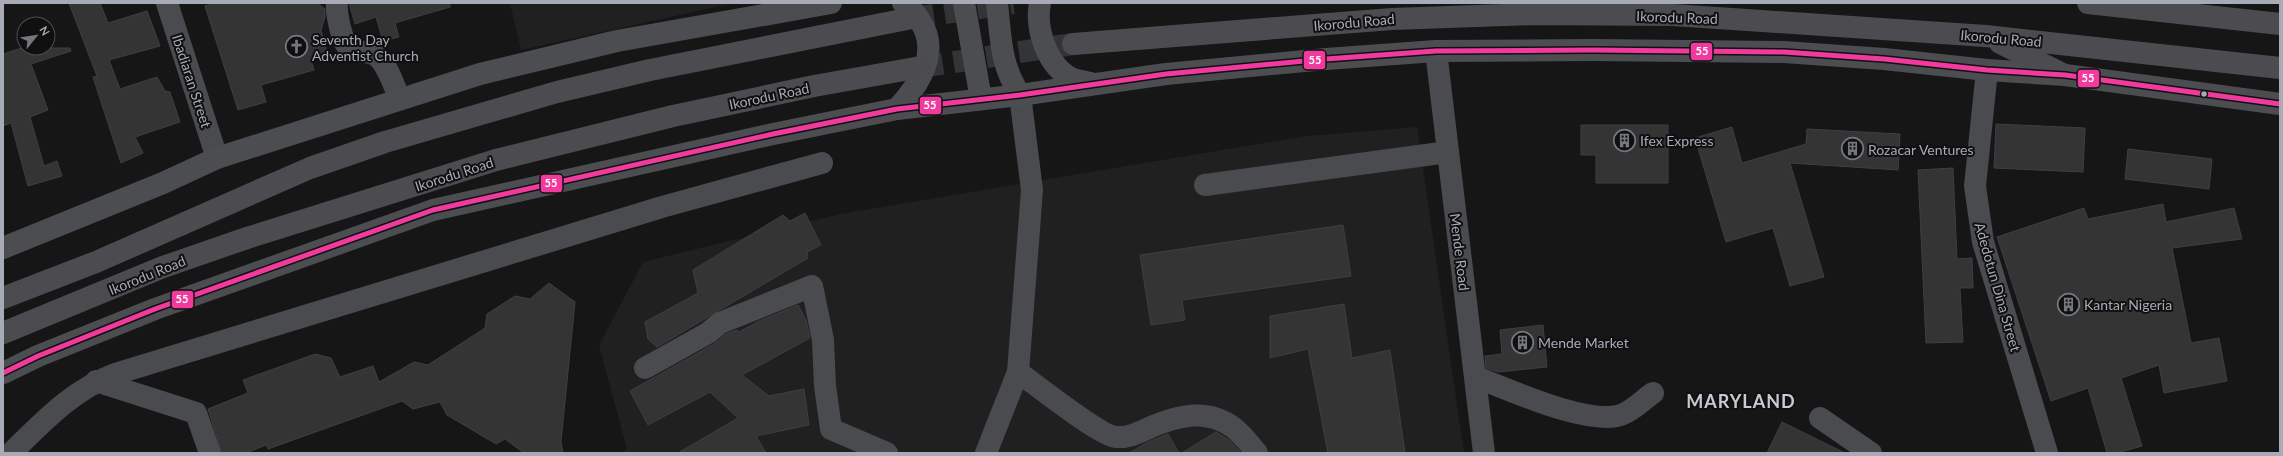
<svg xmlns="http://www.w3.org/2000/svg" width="2283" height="456" viewBox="0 0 2283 456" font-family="Lato,sans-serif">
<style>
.built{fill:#202021}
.building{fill:#343435;stroke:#3e3f42}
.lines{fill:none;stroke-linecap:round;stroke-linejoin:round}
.highway-tunnel{stroke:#333436;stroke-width:22;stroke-dasharray:22 11;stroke-linecap:butt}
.minor{stroke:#4a4b4e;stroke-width:22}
.major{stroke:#4c4d50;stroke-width:22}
.highway{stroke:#4c4c50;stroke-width:22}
.bus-1-casing{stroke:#101011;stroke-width:8}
.bus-1{stroke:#f13a9d;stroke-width:5}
.bus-dot{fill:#a7abb6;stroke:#101011;stroke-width:1.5}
.labels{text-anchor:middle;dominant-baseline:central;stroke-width:4;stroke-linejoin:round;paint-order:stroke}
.street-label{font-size:14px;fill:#a7abb6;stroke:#101011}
.poi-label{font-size:14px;fill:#a7abb6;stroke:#101011;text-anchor:start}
.district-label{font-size:18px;font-weight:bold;letter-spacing:1px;fill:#c8cad3;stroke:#101011}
.line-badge{stroke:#101011;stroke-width:1.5}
.badge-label{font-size:11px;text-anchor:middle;font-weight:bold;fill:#fff}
</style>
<rect width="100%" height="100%" fill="#161616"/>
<!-- built -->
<g class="built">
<path d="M510,3H734L521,50Z"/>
<path d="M1417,127L1464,453H621L627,449L599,345L643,262L840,214L1307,136Z"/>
</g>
<!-- building -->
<g class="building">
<path d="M69,3H100L108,23L147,11L160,46L109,60L120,89L157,77L165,91L170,92L180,122L135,137L143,153L121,163L93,77L97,76Z"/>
<path d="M214,3H317L325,9V17L321,30L328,55L311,60L314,70L261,85L266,102L238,110L205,6Z"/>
<path d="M349,3H450V7L395,23L399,37L383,41L376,17L355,24Z"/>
<path d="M22,48H70L71,51L31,64L48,110L30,117L44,166L57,161L62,176L28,186L11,123L3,126V54Z"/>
<path d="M1996,124L2085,128L2083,172L1994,168Z"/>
<path d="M1581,125H1668V183H1596V155H1581Z"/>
<path d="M1732,127L1742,163L1806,144L1807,129L1900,134L1898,170L1790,163L1824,277L1790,286L1773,228L1726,242L1695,138Z"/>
<path d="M2128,149L2212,159L2209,189L2125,179Z"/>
<path d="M1953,168L1957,259L1972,258L1973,288H1960L1963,342L1926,343L1918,170Z"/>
<path d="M2163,204L2166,222L2234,208L2242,239L2172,248L2191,343L2219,338L2227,381L2164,393L2159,365L2121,378L2142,446L2117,453H2107L2088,388L2051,401L1997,237L2084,208L2088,219Z"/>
<path d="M805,213L821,245L807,252L808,258L657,347L648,339L645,322L698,293L693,270L783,215L790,221Z"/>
<path d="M1343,225L1351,276L1182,300L1185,320L1151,325L1140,255Z"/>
<path d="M549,283L575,302L561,441L563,453H524L505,439L496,444L447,415L440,402L413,409L402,401L268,449L266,445L246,453H222L208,409L248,393L243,380L315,354L331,358L340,377L373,366L379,382L414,362L428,365L485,328L487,314L515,296L530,299Z"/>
<path d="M1344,304L1352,358L1390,350L1405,453H1328L1308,349L1270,358V316Z"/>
<path d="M798,305L806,320L810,338L742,375L769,396L804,389L809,425L756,436L766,453H678L738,418L710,392L648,425L630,391L714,344L726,334L737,330L739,332L759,321Z"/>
<path d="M1543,325L1547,367L1498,372L1486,368L1485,356L1502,354L1500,330Z"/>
<path d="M1782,422L1845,453H1767Z"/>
<path d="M1216,432L1229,440L1241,453H1182Z"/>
<path d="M1168,434L1179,453H1129L1146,443Z"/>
</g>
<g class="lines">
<!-- highway-tunnel -->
<g class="highway-tunnel">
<path d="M912,18L1013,3"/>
<path d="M921,67L1073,44"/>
</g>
<!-- minor -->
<g class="minor">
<path d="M167,3L217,158"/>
<path d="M337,3C336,12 342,45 350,49C360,54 371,49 379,58C389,68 394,87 400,99"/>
<path d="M1436,51L1484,453"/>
<path d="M1987,70L1975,186L1983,242L2047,453"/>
<path d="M1205,185L1448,152"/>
<path d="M645,368L708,333L720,323L812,286L823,340L825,386L831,429L887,453"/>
<path d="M1018,372C1035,384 1100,436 1116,437C1129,438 1140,432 1151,427C1179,415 1208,408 1234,428C1243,435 1250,445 1257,453"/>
<path d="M1476,377C1508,389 1592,428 1623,414C1634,410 1644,399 1653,393"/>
<path d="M96,381L196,413L210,453"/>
<path d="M1820,418L1871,453"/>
<path d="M11,453C43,422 72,390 115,374L662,207L822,163"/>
<path d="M986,453L1018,372L1032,190L1020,95"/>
</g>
<!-- major -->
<g class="major">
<path d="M964,3L981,99"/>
<path d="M997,3C1001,39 1000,64 1020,95"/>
<path d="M1040,3C1035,29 1047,67 1073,79C1079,81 1086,82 1091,83"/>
<path d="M897,109C919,85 941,52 920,21C916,14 910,6 903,3"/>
<path d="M3,248L163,183L217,158L480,74L617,41L831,3"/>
<path d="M3,373L38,356L155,309L433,210L773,134L897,109L1020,95L1166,74L1326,59L1436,51L1593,50L1784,52L1884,59L1987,70L2065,75L2280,104"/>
</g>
<!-- highway -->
<g class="highway">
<path d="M2088,3L2280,24"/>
<path d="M2000,43L2065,75"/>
<path d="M1073,44L1392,19L1536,14L1673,15L1986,36L2280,68"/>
<path d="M3,298L96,262L310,168L385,142L557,92L650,70L912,18"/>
<path d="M3,333L163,267L247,238L496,160L673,116L814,86L921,67"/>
</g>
<defs>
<path id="bus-1" d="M3,373L38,356L155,309L433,210L773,134L897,109L1020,95L1166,74L1326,59L1436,51L1593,50L1784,52L1884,59L1987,70L2065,75L2280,104"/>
</defs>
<!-- bus-1 casing -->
<use href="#bus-1" class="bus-1-casing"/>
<!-- bus-1 -->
<use href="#bus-1" class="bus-1"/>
</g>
<!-- icons -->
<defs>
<symbol id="church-ring" viewBox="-11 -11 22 22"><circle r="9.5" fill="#101011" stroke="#74777e" stroke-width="1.5"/><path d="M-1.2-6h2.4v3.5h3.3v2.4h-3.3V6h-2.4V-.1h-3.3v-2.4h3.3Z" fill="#74777e"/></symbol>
<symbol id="building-ring" viewBox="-11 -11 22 22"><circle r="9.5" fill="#101011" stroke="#74777e" stroke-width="1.5"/><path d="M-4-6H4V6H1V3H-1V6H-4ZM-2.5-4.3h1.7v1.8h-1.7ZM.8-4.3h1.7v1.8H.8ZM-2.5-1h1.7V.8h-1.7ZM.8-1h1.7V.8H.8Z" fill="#74777e"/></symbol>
</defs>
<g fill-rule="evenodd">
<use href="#church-ring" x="284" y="34" width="25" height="25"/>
<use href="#building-ring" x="1612" y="128" width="25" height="25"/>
<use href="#building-ring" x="1840" y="136" width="25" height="25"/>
<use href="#building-ring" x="2056" y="292" width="25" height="25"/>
<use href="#building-ring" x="1510" y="330" width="25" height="25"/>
</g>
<!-- markers -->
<circle class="bus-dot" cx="2204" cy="94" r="3.5"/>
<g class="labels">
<!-- street labels -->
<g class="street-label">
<text transform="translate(1677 17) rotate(2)">Ikorodu Road</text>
<text transform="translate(1354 22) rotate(-5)">Ikorodu Road</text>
<text transform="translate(2001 38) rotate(5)">Ikorodu Road</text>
<text transform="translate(192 81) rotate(72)">Ibadiaran Street</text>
<text transform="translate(769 96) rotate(-12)">Ikorodu Road</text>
<text transform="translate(454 174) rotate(-18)">Ikorodu Road</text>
<text transform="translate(1460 252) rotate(83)">Mende Road</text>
<text transform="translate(147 275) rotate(-22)">Ikorodu Road</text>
<text transform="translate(1998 287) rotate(74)">Adedotun Dina Street</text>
</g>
<!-- poi labels -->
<g class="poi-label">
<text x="312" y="39">Seventh Day<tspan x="312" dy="16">Adventist Church</tspan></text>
<text x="1640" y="140">Ifex Express</text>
<text x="1868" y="149">Rozacar Ventures</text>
<text x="2084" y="304">Kantar Nigeria</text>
<text x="1538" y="342">Mende Market</text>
</g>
<!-- district labels -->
<g class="district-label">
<text x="1741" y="401">MARYLAND</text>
</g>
</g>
<g class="line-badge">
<rect x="1690" y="42" width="23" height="19" rx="4" fill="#f13a9d"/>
<rect x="1303" y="50" width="23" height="20" rx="4" fill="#f13a9d"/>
<rect x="2077" y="69" width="23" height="19" rx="4" fill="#f13a9d"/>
<rect x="919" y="96" width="23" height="19" rx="4" fill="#f13a9d"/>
<rect x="540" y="174" width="23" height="19" rx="4" fill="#f13a9d"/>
<rect x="171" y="290" width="23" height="19" rx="4" fill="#f13a9d"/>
</g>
<g class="badge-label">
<text x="1702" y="55">55</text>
<text x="1315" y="64">55</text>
<text x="2088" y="82">55</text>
<text x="930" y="109">55</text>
<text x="551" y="187">55</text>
<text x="182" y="303">55</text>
</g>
<!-- border -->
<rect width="2283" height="456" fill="none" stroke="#a7abb6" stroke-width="8"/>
<!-- north arrow -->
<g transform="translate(36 36) rotate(60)"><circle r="19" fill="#101011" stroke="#4c4e53"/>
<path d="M0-3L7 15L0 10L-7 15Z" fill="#74777e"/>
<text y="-6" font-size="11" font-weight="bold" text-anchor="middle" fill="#a7abb6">N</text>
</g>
</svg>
